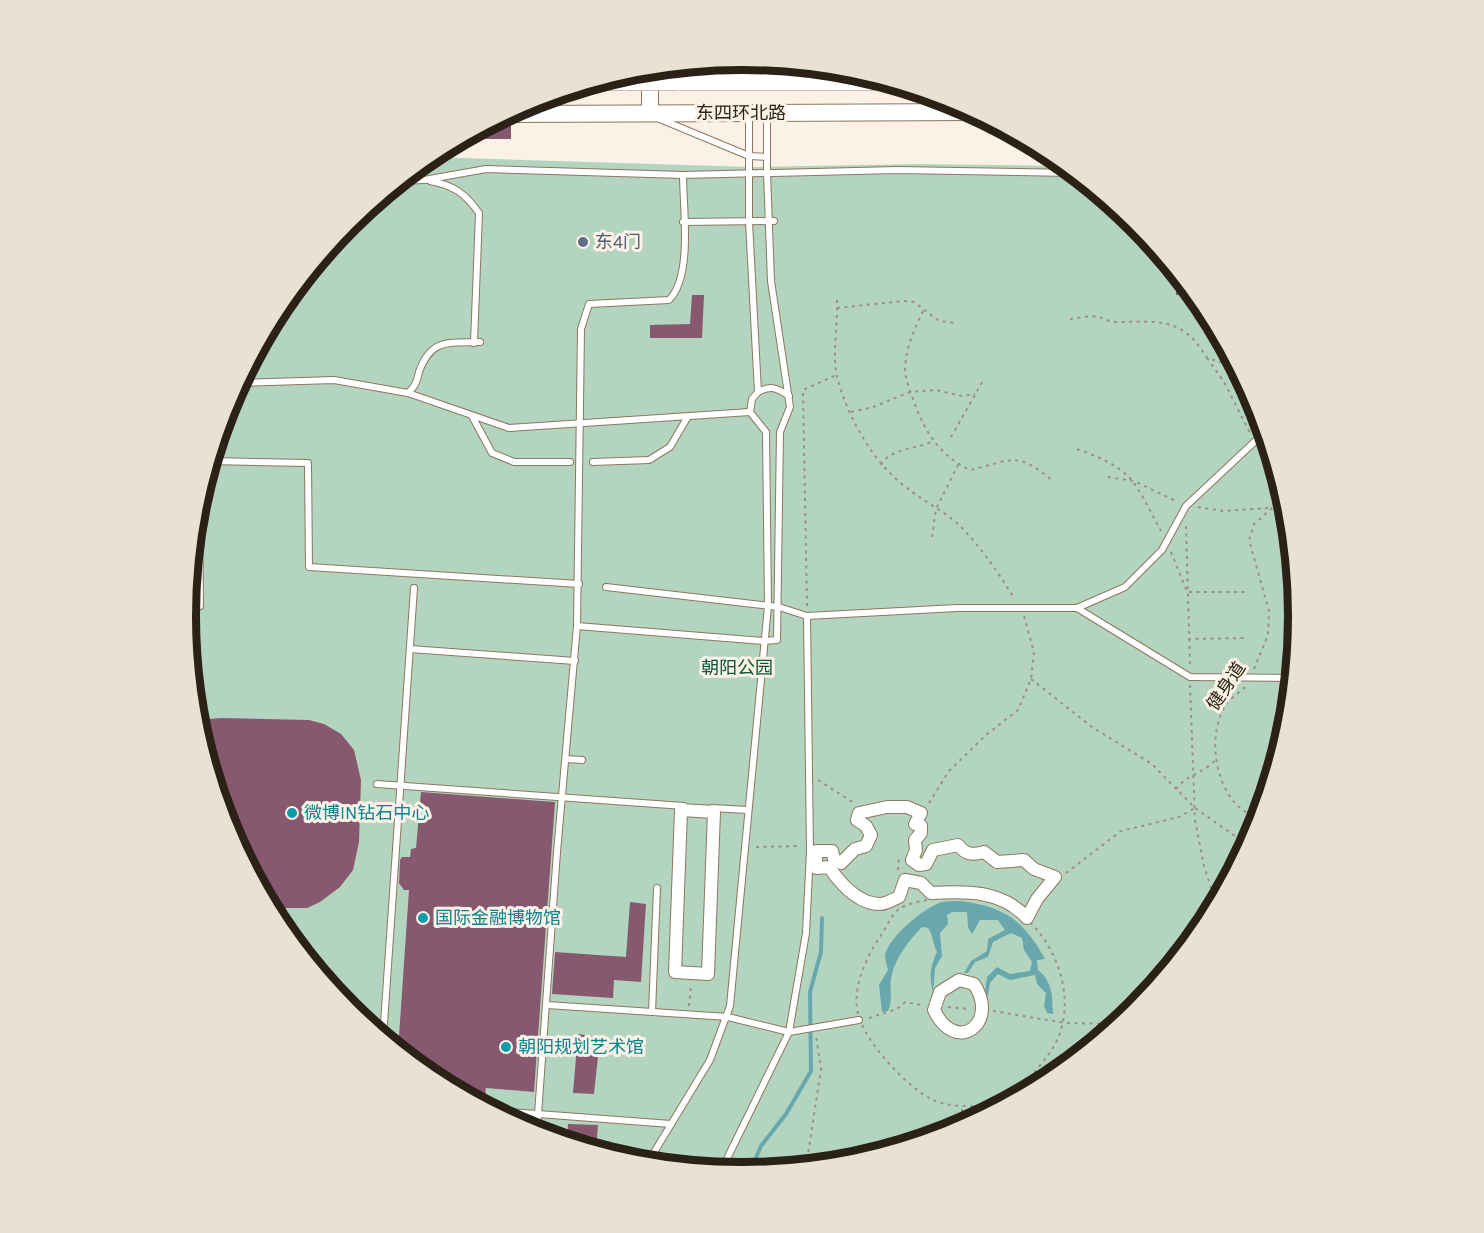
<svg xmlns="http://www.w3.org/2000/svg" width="1484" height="1233" viewBox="0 0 1484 1233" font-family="Karla,'Noto Sans SC',sans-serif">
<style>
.green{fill:#b3d5bf}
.water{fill:#68a8ad}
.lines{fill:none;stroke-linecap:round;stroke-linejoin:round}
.stream{stroke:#68a8ad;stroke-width:4}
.building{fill:#86596f}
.lane-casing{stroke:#8e765c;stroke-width:8}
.street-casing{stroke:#8e765c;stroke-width:14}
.secondary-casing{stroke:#8e765c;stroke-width:18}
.highway-casing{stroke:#8e765c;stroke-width:22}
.path{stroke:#9b9085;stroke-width:2;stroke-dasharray:3 4.5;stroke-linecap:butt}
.lane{stroke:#fff;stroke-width:6}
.street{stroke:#fff;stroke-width:12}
.secondary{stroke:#fff;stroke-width:16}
.highway{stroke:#fff;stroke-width:21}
.highway-bridge-casing{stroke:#8e765c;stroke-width:22;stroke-linecap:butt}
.highway-bridge{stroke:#fff;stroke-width:21}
.service-dot{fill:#5c6f8a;stroke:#fcf1e6;stroke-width:2}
.culture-dot{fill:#0f9aa8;stroke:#fcf1e6;stroke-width:2}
.labels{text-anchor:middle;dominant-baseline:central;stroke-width:6;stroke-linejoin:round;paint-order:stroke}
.street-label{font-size:18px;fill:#2b2116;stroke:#fcf1e6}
.service-label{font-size:18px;fill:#4e5e75;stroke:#fcf1e6;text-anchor:start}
.park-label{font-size:18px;fill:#055832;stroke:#fcf1e6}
.culture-label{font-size:18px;fill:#0d838f;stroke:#fcf1e6;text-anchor:start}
.rim{fill:none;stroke:#2b2116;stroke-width:8}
</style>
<rect width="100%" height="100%" fill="#fcf1e6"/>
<!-- green -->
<path class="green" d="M429,157L749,167L917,164L1066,166L1136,223L1205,308L1256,404L1288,508L1298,617L1288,725L1256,830L1205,926L1135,1010L1051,1079L955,1131L850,1162L742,1173L633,1162L529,1131L433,1079L348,1010L279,925L228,829L196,725L186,616L196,508L228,403L279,307L349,223Z"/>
<!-- water -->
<path class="water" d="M960,901C1003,906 1024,920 1045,959L1037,960L1038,970C1053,982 1052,996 1053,1014L1047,1013L1044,1006L1046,993L1037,984L1035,975L1010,980L998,974L990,983L988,996L985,992L987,977L997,967L1010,974L1030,971L1032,962L1024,950L1022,938L1011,933L993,942L988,957L975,962L968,973H964L971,961L987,951L988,939L1005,930L998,920H980L972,934L968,927L967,912H952L947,915L948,924L940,933L942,956L935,968L933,993C929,978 930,966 937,952C933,944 933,935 928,928L922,927C910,939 896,957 892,974C888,987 894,999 888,1011L882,1012L879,985L888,970C887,966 885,960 885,956C887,938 925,907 942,902C947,901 954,901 960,901Z"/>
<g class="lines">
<!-- stream -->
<path class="stream" d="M753,1172L752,1167L761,1146L786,1114L811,1071L810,992L821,952L822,918"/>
</g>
<!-- building -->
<g class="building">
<path d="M490,123L511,124V139H485V126Z"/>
<path d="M1176,272L1194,295H1176Z"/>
<path d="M692,295H704L702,338H650V325L690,324Z"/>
<path d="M1207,312L1217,331L1220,337H1207Z"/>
<path d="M221,718L309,720L324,724L341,734L354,750L361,780L359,842L353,870L340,887L320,902L307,908H270L228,829L196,725L209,719Z"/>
<path d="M421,792L555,802L534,1092L486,1088L485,1096L462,1095L433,1079L398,1051L409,890H404L399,883L400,860L402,857H410L411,849L416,848Z"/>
<path d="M630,902L646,904L641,982L614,980L613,998L552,994L555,952L626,957Z"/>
<path d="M578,1034L600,1037L594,1094L573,1093Z"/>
<path d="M568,1124L598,1125L596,1151L567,1142Z"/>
</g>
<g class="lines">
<defs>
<g id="lane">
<path d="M655,117L749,156L767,157"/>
<path d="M399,181L424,180L486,169L683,175L897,170L1074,173"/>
<path d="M430,181C453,185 465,193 479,213L474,343"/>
<path d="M683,222L774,221"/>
<path d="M239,383L334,380L408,393L509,428L750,412"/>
<path d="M758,392C771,385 777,388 789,396"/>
<path d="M408,393C415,387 417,381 419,372C431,338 449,343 480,342"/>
<path d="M472,416L492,453L514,462H570"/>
<path d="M210,461L308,463L309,567L579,584"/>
<path d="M593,462L649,460L670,447L687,418"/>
<path d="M199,499L200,606"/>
<path d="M606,587L779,607L807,616L957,608H1077L1125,587L1162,550L1186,506L1265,432"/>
<path d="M1077,608L1190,677L1292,678"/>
<path d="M577,626L763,641L777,640L780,432L790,407L771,281L767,172V113"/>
<path d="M410,649L575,661"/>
<path d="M566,759L582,760"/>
<path d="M377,784L684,806"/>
<path d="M712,808L747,810"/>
<path d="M547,1005L728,1017L789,1032L859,1020"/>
<path d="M652,1012L657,888"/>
<path d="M383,1038L414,588"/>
<path d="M493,1111L538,1114L557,852L577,626L581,329L589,304L669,300C693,276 683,208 683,175"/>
<path d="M537,1133L538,1114L671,1124"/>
<path d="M647,1164L710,1060L730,1006L768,606L766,432L750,412L752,399L758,392L749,222V115"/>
<path d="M721,1171L789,1032L806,933L810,851L807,616"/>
</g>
<g id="street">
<path d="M887,807H907L921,813L915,824L921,826V833L915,840L916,850L912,860L919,865L926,864L933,850L958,845C966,855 972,855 984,852L997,862L1024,860L1034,869L1055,877L1037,899L1027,918C1002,890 966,891 931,893L921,883L905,880L899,897C894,899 886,904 880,904C858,904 840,883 829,867L816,868V851H832L834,859L841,863L855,849L866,846L871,835L866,826L857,820L859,813Z"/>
<path d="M681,810L714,812L708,974L675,972Z"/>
<path d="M959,980L974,984C1000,1023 956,1056 934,1010L940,992Z"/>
</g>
<g id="secondary">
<path d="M650,69V113"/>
<path d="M508,114L974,112"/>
</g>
<g id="highway">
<path d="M604,80H626"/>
<path d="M677,80H882"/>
</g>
</defs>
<!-- lane casing -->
<use href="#lane" class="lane-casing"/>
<!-- street casing -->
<use href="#street" class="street-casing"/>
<!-- secondary casing -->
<use href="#secondary" class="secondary-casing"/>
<!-- highway casing -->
<use href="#highway" class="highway-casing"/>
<!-- path -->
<g class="path">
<path d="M837,300C838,323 832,356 837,377C848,418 873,463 907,488C923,501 944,511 959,525C981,547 998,572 1014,598"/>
<path d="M837,308L903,301L914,302L939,321L955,323"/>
<path d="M923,311C914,330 906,347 905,369C905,377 909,388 912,396C923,429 938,455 970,470C1014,460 1015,450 1053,481"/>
<path d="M1070,319C1079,318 1090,315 1098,317C1104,318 1109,322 1116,322C1159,322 1182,316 1207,358L1236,367"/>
<path d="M1207,358L1224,382L1250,433"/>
<path d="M851,412L873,407L910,392L936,390L962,396L975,394"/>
<path d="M951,437L984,379"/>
<path d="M1077,449C1135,470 1133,480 1161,531"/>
<path d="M881,465C891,448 913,450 931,442"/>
<path d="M1108,477L1134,481L1178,502"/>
<path d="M1198,507L1223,511L1269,508"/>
<path d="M1186,526L1190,665"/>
<path d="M932,537L936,509L958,465"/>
<path d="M1171,552L1187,592H1245"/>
<path d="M807,606L803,390L836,375"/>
<path d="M1188,639L1245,638"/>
<path d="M1254,669L1268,635L1269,611L1249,540L1254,524L1285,497"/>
<path d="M1031,679L1092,727L1152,764L1195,808L1248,845"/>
<path d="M1190,685L1195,820L1204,866L1216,904"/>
<path d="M1245,687C1240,692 1232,697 1227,703C1208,730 1213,780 1236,804C1242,811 1252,815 1259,820"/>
<path d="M818,780L854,803"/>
<path d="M1176,789C1187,774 1205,773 1216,759"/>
<path d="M929,803L949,771L986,735L1018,710L1031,679L1034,652L1024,616"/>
<path d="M756,847L801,846"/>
<path d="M898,870L899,855"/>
<path d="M1066,873L1121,831L1179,817L1195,808"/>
<path d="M970,894C984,899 1001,902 1013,909C1059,937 1083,1010 1048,1055C1035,1072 1017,1097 995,1103C979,1107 957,1107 941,1103C914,1096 869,1046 860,1020C849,993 866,957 881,935C886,928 892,914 899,909C911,900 954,896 970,894Z"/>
<path d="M689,1006L691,985"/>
<path d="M948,1007L970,1009"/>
<path d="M993,1011L1065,1023L1118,1024"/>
<path d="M869,1018L897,1009L905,1002L922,1005"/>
<path d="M1089,1048L1098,1026"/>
<path d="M962,1127V1106"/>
<path d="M806,1167L821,1069L816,1036"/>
</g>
<!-- lane -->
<use href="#lane" class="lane"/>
<!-- street -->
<use href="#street" class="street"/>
<!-- secondary -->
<use href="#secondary" class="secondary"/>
<!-- highway -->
<use href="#highway" class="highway"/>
<defs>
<path id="highway-bridge" d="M626,80H677"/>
</defs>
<!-- highway-bridge casing -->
<use href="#highway-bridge" class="highway-bridge-casing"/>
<!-- highway-bridge -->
<use href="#highway-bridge" class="highway-bridge"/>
</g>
<!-- markers -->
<circle class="service-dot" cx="583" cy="242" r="6"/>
<g class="culture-dot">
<circle cx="292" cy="813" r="6"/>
<circle cx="423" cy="918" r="6"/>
<circle cx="506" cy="1047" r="6"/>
</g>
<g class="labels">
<!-- street labels -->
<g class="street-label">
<text x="741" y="113">东四环北路</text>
<text transform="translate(1226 686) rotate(-56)">健身道</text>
</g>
<!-- service labels -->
<g class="service-label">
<text x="595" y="242">东4门</text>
</g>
<!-- park labels -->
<g class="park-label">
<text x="737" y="668">朝阳公园</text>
</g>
<!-- culture labels -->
<g class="culture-label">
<text x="304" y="813">微博IN钻石中心</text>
<text x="435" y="918">国际金融博物馆</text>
<text x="518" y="1047">朝阳规划艺术馆</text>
</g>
</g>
<!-- crop -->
<path d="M0 0H1484V1233H0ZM196 616a546 546 0 1 1 1092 0a546 546 0 1 1-1092 0Z" fill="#ebe0d5" fill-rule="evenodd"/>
<path class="rim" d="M196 616a546 546 0 1 1 1092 0a546 546 0 1 1-1092 0Z"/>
</svg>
